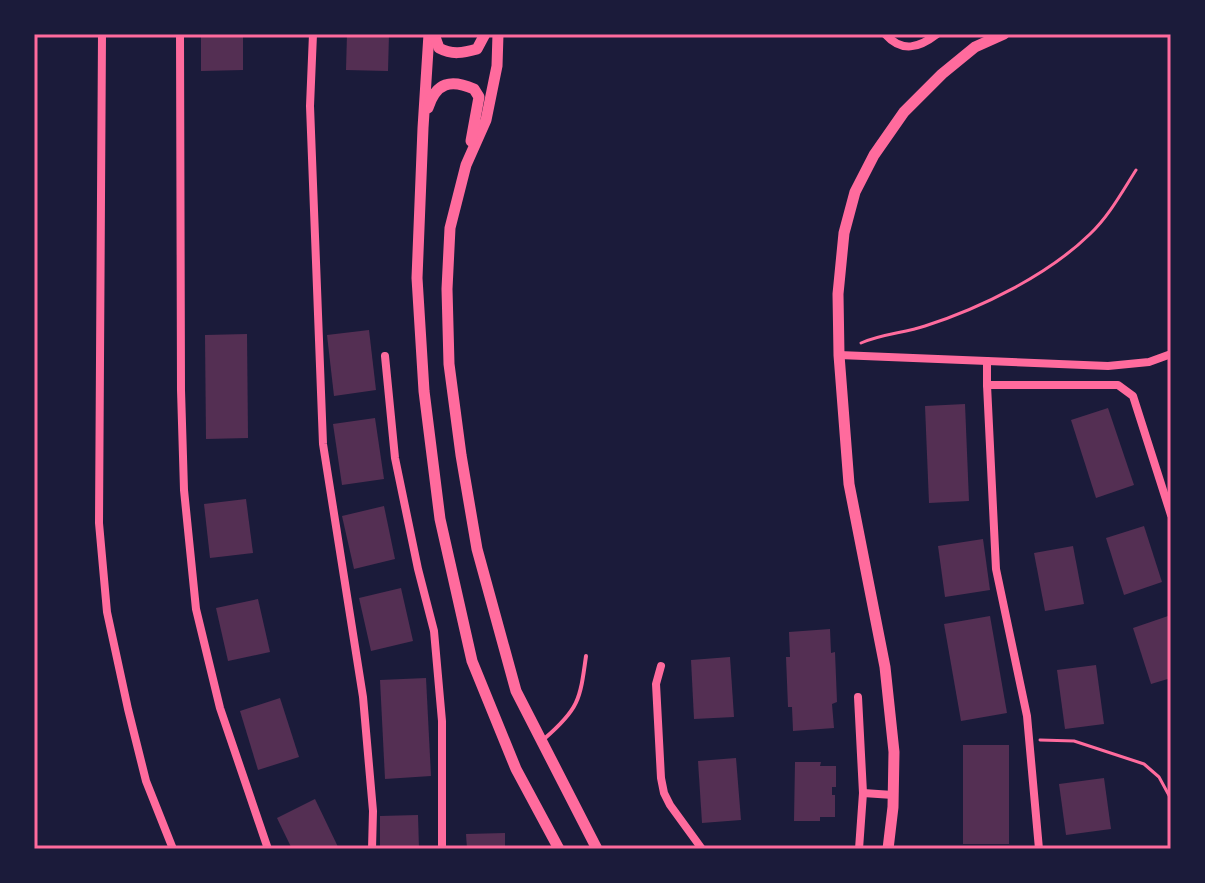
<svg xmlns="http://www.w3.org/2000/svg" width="1205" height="883" viewBox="0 0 1205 883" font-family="'Alegreya Sans',sans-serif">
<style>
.building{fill:#542f53}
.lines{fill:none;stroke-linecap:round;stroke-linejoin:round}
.path{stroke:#ff6b9d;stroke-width:3}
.service{stroke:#ff6b9d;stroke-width:4}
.minor{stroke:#ff6b9d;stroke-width:8}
.secondary{stroke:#ff6b9d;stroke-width:11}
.neatline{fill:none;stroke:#ff6b9d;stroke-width:3}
</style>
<rect width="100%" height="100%" fill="#1b1b3a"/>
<!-- building -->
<g class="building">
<path d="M201,34H243V70L201,71Z"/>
<path d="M347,34H389L388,71L346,70Z"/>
<path d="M369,330L376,390L334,396L327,335Z"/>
<path d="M247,334L248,438L206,439L205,335Z"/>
<path d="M965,404L969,501L929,503L925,406Z"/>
<path d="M1108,408L1134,485L1096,498L1071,420Z"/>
<path d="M375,418L384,479L342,485L333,424Z"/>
<path d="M246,499L253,553L210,558L204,504Z"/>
<path d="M384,506L395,559L354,569L342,516Z"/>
<path d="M1144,526L1162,582L1124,595L1106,538Z"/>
<path d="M983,539L990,590L945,597L938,546Z"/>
<path d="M1073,546L1084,604L1045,611L1034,553Z"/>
<path d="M401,588L413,641L371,651L359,598Z"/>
<path d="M258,599L270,652L228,661L216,608Z"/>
<path d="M1171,615V678L1151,684L1133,628Z"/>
<path d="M990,616L1007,713L961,721L944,624Z"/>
<path d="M830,629L831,653L835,652L837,702L832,704L834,728L793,731L792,707H788L786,657H790L789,632Z"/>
<path d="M730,657L734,717L694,719L691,660Z"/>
<path d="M1096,665L1104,724L1065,729L1057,670Z"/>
<path d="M426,678L431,776L385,779L380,680Z"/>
<path d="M280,698L299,757L258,770L240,711Z"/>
<rect x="963" y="745" width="46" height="99"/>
<path d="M736,758L741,820L702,823L698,761Z"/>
<path d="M795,762H821L820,766H836V787H832V795H835V817H820V821H794Z"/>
<path d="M1104,778L1111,829L1066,835L1059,784Z"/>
<path d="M315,799L339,849H292L277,818Z"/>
<path d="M418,815L419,849H380V816Z"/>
<path d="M505,833V849H467L466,834Z"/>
</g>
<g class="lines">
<!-- path -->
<g class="path">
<path d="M861,343C881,334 904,333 925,326C981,308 1048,275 1090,234C1109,216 1122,192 1136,170"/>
<path d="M1040,740L1074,741L1144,764L1159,777L1171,799"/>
</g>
<!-- service -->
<path class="service" d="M544,739C579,709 580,700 586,656"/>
<!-- minor -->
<g class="minor">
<path d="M102,34L99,523L107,612L128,709L146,781L173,849"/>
<path d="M180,34L181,390L184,490L196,609L220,708L268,849"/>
<path d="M313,34L310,106L323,444L363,697L373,811L372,849"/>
<path d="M885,34C902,53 919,48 937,34"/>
<path d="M839,355L1108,366L1149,362L1171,354"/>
<path d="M385,356L395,458L418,569L434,631L442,721V849"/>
<path d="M987,385V361"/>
<path d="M661,666L656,684L661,778L664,793L670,805L702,849"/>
<path d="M858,697L863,793L859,849"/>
<path d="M863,793L893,795"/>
<path d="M1039,849L1027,716L996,569L987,385H1118L1133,396L1171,515"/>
</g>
<!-- secondary -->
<g class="secondary">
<path d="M429,34L423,128L417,278L424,391L440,519L472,661L516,769L559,849"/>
<path d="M434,34L439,48C452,55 463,53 477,49L485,34"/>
<path d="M498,34L497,66L486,120L466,165L450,228L447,289L449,364L461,455L477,549L516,691L597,849"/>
<path d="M428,108C436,82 451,79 474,89L479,97L471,141"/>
<path d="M888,849L893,807L894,752L885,667L849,484L839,355L838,294L844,233L855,192L874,155L904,112L942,74L975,47L1004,34"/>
</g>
</g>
<!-- border -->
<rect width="1205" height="883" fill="none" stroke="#1b1b3a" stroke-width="72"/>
<rect x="36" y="36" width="1133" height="811" class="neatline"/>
</svg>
